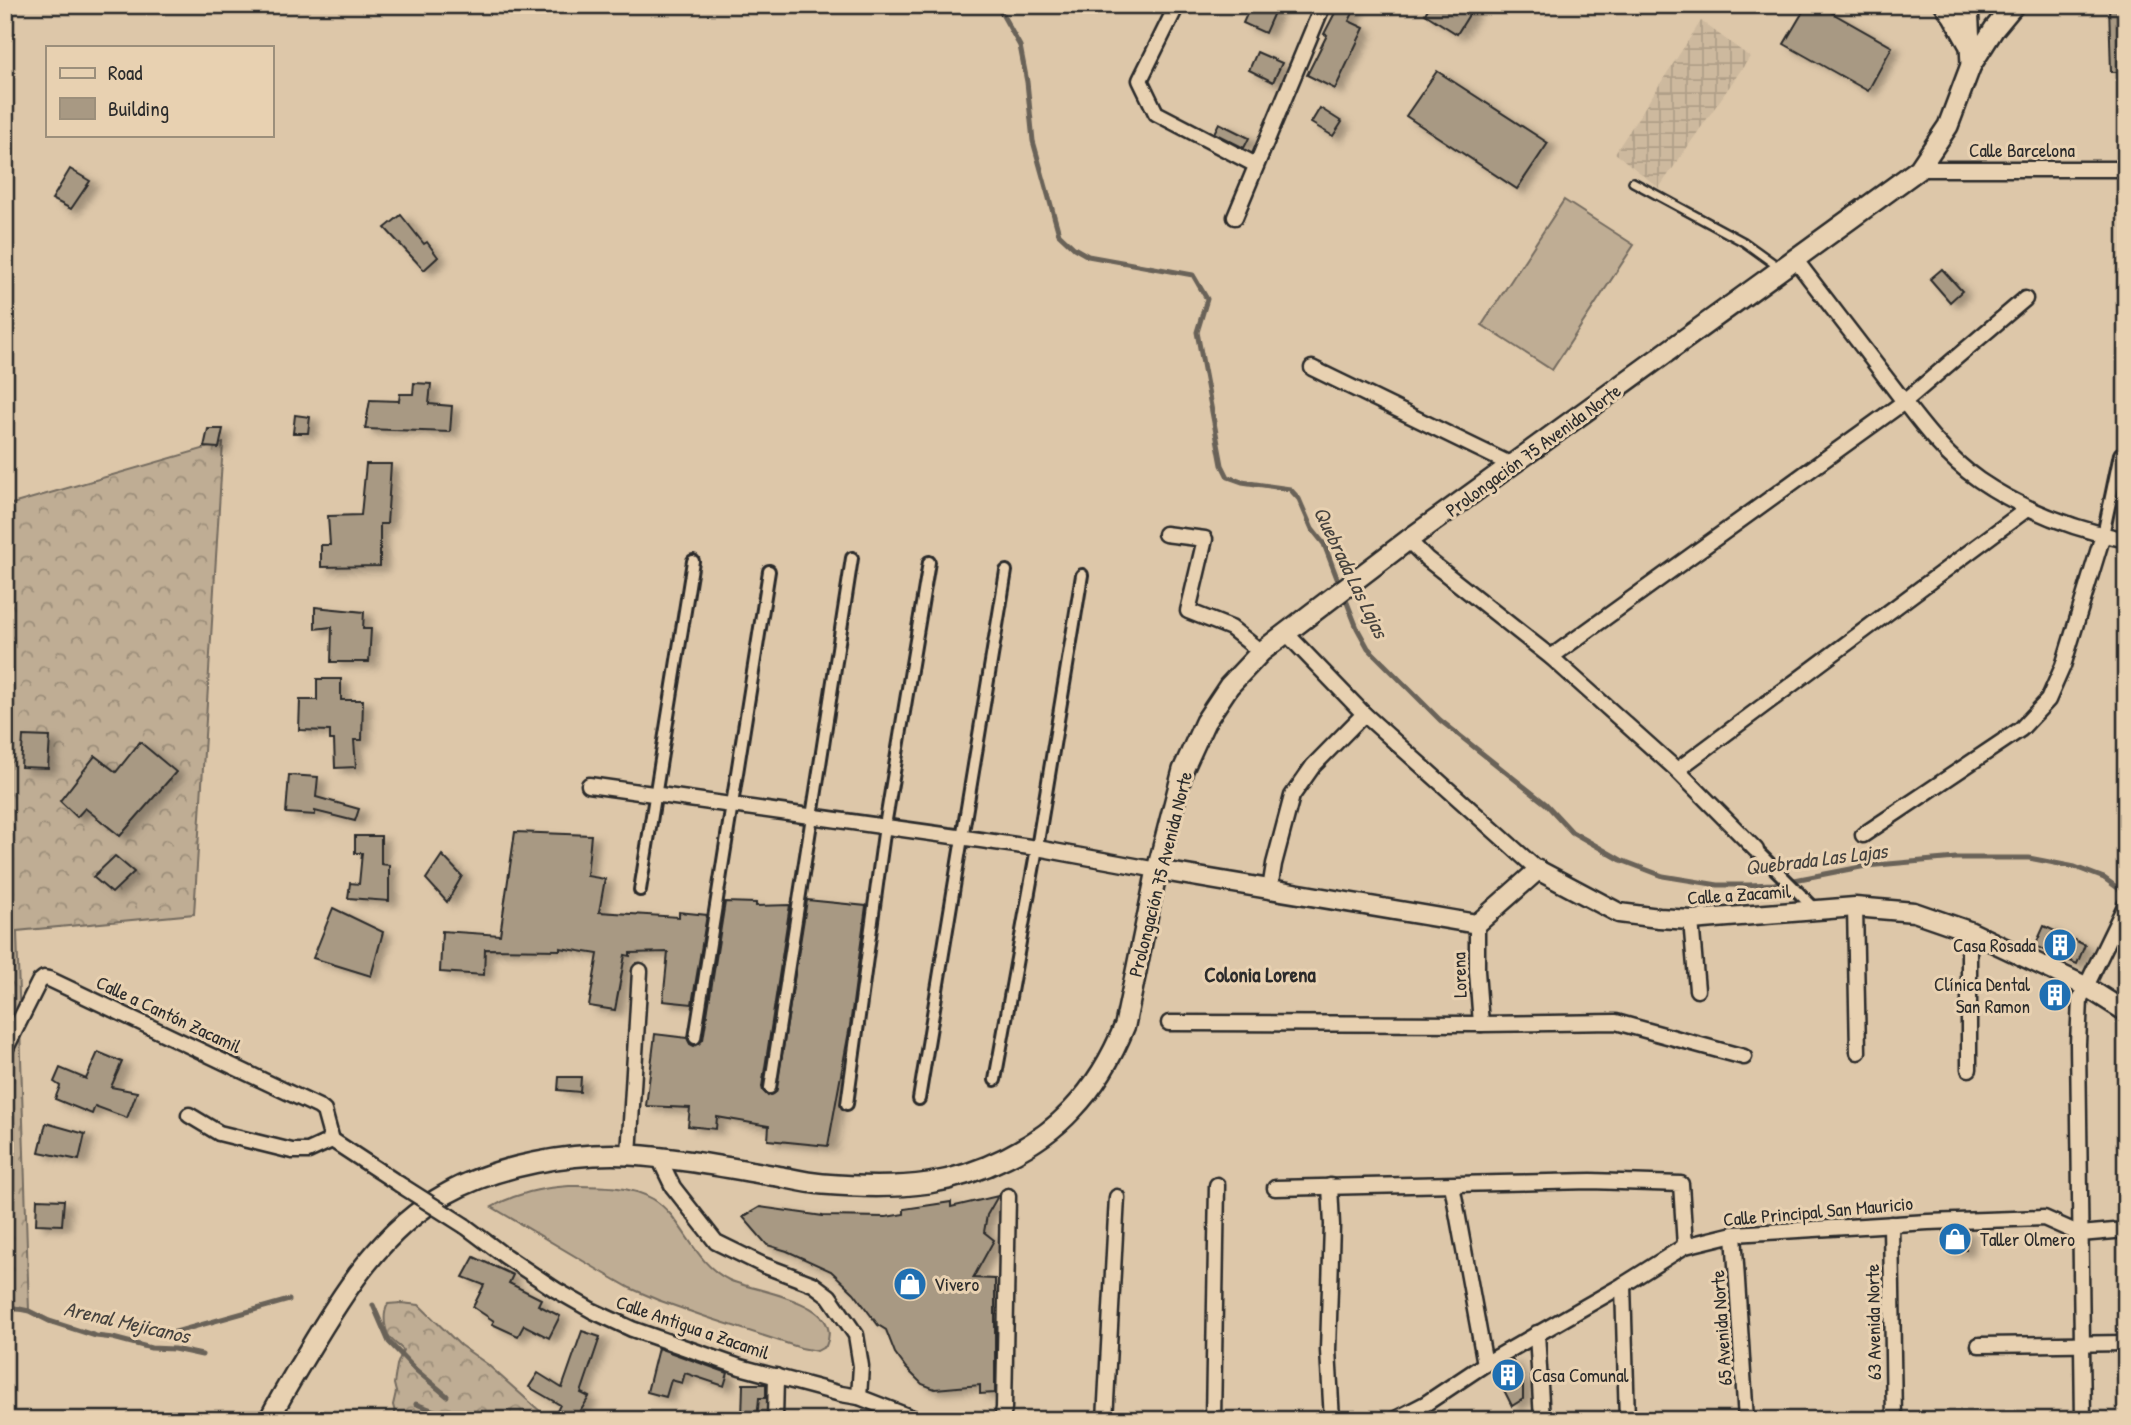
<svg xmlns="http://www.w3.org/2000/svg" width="2131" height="1425" viewBox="0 0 2131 1425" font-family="'Patrick Hand',sans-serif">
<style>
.industrial{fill:url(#industrial-grid)}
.grass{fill:#bfad94;stroke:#756c60;stroke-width:2}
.forest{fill:url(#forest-crowns);stroke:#756c60;stroke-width:2}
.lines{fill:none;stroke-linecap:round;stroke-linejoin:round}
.stream{stroke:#696258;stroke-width:5}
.building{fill:#a89983;stroke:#2b2b2b;stroke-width:2;filter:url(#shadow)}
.service-casing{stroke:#2b2b2b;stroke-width:12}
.pedestrian-casing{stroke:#2b2b2b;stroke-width:16}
.minor-casing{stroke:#2b2b2b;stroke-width:19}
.tertiary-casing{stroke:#2b2b2b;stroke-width:23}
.secondary-casing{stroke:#2b2b2b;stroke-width:24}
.service{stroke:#e8d1b1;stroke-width:7}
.pedestrian{stroke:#e8d1b1;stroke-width:10}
.minor{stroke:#e8d1b1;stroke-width:14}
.tertiary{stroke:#e8d1b1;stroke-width:18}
.secondary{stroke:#e8d1b1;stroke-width:19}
.minor-bridge-casing{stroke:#2b2b2b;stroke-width:19;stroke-linecap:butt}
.minor-bridge{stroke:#e8d1b1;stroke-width:14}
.labels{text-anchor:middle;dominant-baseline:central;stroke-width:6;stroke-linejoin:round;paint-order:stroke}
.street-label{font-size:19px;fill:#2b2b2b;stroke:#e8d1b1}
.poi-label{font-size:19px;fill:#2b2b2b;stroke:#e8d1b1;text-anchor:start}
.water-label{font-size:21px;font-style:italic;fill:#45423e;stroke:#e8d1b1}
.neighbourhood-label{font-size:21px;font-weight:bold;fill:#2b2b2b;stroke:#e8d1b1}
</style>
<defs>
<pattern id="industrial-grid" width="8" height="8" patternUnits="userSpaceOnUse" patternTransform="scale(1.75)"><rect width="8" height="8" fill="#cdb99e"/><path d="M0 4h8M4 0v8" fill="none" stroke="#b09f88"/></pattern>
<pattern id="forest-crowns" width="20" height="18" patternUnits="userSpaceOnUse" patternTransform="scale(1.75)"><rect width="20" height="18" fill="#bfad94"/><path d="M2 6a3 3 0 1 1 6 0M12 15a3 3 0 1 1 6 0" fill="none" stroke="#9b8d79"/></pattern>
<filter id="shadow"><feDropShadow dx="8" dy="4.5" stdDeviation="3.5" flood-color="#0004"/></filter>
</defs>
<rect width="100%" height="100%" fill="#ddc7a9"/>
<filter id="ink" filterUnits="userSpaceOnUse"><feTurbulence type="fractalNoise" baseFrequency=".0143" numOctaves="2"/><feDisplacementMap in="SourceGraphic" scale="14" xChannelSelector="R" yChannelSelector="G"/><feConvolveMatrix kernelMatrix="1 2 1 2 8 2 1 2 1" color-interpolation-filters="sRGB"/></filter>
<g filter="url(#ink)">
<!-- industrial -->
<path class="industrial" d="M1701,21L1750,57L1659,188L1615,153Z"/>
<!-- grass -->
<g class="grass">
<path d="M1564,200L1634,245L1552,370L1482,325Z"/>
<path d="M569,1186C597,1186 628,1185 653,1199C684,1218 692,1262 729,1280C755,1292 846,1301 826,1346L817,1351L801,1348L709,1318L658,1300L630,1288L600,1271L492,1207C517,1193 541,1188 569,1186Z"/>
</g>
<!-- forest -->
<g class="forest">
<path d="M223,443L194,914L17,931L29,1311L5,1310V506Z"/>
<path d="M401,1303L419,1305L460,1345L487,1364L550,1420H397L393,1405L396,1392L394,1384L397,1365L403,1350C401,1347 397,1345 394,1342C384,1334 382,1315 388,1304Z"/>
</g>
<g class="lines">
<!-- stream -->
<g class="stream">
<path d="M997,5L1020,46L1027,82L1033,141L1059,234L1074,248L1088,256L1193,275L1207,299L1197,332L1222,465L1228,477L1242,482L1290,489L1299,499L1312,529L1324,544L1340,586"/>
<path d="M1344,595L1357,628L1368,648L1440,720L1546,804L1572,832L1621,860L1663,876L1718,885H1749L1774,884L1866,866L1956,858H2029L2075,867L2104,878L2126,894"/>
<path d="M373,1305L389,1342L416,1370L447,1396"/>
<path d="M5,1306L29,1311L49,1321L96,1336L113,1338L151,1348L174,1349L202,1355"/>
<path d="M172,1333L289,1300"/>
<path d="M416,1404L443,1414L449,1420"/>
</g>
</g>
<!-- building -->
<g class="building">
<path d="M1251,5H1263L1275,10L1265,33L1243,23Z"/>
<path d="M1339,5H1357L1349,21L1364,28L1335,89L1307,75L1327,35L1324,34Z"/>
<path d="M1430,5H1475L1457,34L1425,14Z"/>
<path d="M1807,5H1818L1892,47L1868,91L1784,44Z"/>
<path d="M2109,5H2126V72H2111Z"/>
<path d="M1257,52L1282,63L1273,82L1249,70Z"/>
<path d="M1437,71L1548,143L1517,189L1406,116Z"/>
<path d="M1320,108L1342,122L1333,136L1311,123Z"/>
<path d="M1219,123L1249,138L1244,148L1214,133Z"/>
<path d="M70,169L90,181L71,209L52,199Z"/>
<path d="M401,215L424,244L427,242L438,257L424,270L385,228Z"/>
<path d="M1942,269L1962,291L1950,302L1930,279Z"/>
<path d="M414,383L431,384L429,404L452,406L450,432L365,429L370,400L399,401L400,394H413Z"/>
<path d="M295,415L310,417L308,433H293Z"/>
<path d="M208,429H223L219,448L204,447Z"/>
<path d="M366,464H391L387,524H380V566L321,567V545H330L328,516L361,515Z"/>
<path d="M315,607L364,612L363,629H371L369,662H331L332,627L315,629Z"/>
<path d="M317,679H341V700H363L362,740H354L356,767L335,768L334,740H330V731L299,730L300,700H317Z"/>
<path d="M23,736L50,737L48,768L21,767Z"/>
<path d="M140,742L176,772L120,836L85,808L77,817L60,801L95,756L116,772Z"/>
<path d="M289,775L318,777L316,797L359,809L355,821L315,811V815L286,813Z"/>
<path d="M515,832L591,835L587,876L605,879L599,912L679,917V912L707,915L692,1004L663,1001L668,952L630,953V956L625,955L615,1010L589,1006L598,954L560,948V950L485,949L484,975L440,972L442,931L500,935Z"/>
<path d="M355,836H381V864L389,865V901L348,898L350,883L359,884L362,853H355Z"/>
<path d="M442,855L462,876L447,902L426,879Z"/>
<path d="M115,856L134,872L112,893L93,877Z"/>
<path d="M807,900L866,906L850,1026L828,1146L768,1140L769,1126L717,1117L716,1129L688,1126L690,1108L646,1106L655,1034L687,1038L690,1044L694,1046L703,1040L725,902L756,903V906L790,905L762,1087L763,1091L768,1096L776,1092Z"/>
<path d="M333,908L383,932L371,976L313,958Z"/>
<path d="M2044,926L2085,945L2077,964L2035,946Z"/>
<path d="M98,1052L122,1062L111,1087L137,1092L127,1118L95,1106L92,1114L55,1099L60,1086L54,1082L60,1068L86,1079Z"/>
<path d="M559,1077H581L580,1092L558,1090Z"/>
<path d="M46,1123L85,1134L79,1160L39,1152Z"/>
<path d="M998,1196L987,1215L984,1232L994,1240L973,1278L995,1279V1393L980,1394V1385L935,1389L922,1384L906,1368L895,1353L886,1330L878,1325L854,1293L831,1271L787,1251L767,1245L743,1217L760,1207L823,1216L886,1217L904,1214V1209L951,1202V1207Z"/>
<path d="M37,1199L64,1200L62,1225L36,1224Z"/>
<path d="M1966,1230V1250H1944V1231Z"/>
<path d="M474,1257L513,1275L509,1283L541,1299L538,1305L560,1316L549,1338L524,1325L518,1336L492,1324L494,1321L473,1307L484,1285L463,1277Z"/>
<path d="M582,1331L600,1337L581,1393L589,1397L575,1420H568L556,1413L560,1405L529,1387L538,1373L562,1388Z"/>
<path d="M658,1348L728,1373L724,1386L685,1373L682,1383L671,1380L666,1397L647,1392Z"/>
<path d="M1512,1359L1523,1382V1399L1512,1406L1494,1370Z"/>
<path d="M743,1384H766V1398H759L757,1419L742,1418Z"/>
</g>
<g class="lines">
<defs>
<path id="service" d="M1633,182L1744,242L1780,268"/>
<g id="pedestrian">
<path d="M2103,535L2120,454"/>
<path d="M1756,850L1815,909"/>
<path d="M640,890L693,561"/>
<path d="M695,1038L769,571"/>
<path d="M995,1080L1037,848L1082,575"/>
<path d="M770,1088L852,558"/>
<path d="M919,1099L1006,571"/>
<path d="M847,1104L885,826L929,562"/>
</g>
<g id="minor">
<path d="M1177,5L1140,80L1156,113L1256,165"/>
<path d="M1919,169H2126"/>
<path d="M1235,217L1323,5"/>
<path d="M1795,259C1825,299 1856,338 1886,378C1913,413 1941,454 1979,480C2023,510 2074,529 2126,540"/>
<path d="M1312,368L1512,465"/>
<path d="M1165,534L1205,539L1188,611L1231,628L1261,652"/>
<path d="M1408,540L1427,559L1551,657L1677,770L1756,850"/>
<path d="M1286,633L1364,714L1538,870"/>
<path d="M1551,657L1904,402L2025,299"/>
<path d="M1677,770L2027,509"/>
<path d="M589,785L1037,848L1157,870"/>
<path d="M1863,835L2021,729L2048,700L2063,666L2103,535"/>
<path d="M1270,889L1274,864L1292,796L1313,766L1364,714"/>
<path d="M1855,907L1858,1052"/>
<path d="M1691,920L1697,990"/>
<path d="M1477,924V971L1481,1024"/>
<path d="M1169,1023L1481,1024L1616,1022L1744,1057"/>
<path d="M5,1050L39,982L44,978L49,979L319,1107L324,1111L332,1140"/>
<path d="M1969,1069V931"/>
<path d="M189,1115L219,1133L292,1151H308L332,1140"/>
<path d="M332,1140L399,1184"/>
<path d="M629,1155L640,971"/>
<path d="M659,1158L673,1187L716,1242L763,1265L813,1284L829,1296L856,1335L861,1366L859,1397"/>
<path d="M1452,1185L1485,1364"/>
<path d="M1330,1186L1332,1225L1328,1350L1332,1420"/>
<path d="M1275,1188L1591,1181L1681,1184L1685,1246"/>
<path d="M1891,1224L1894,1420"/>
<path d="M465,1226L505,1256L556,1290L593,1311L632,1329L740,1367L841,1394L859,1397L918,1420"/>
<path d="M1734,1234L1746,1420"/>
<path d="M1623,1285L1627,1420"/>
<path d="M1537,1333L1542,1420"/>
<path d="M1979,1345L2126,1343"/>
<path d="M775,1420L776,1376"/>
<path d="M1002,1420L1004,1408L1008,1196"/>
<path d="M1105,1420L1117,1197"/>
<path d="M1213,1420L1217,1185"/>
<path d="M1394,1420L1425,1404L1485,1364L1623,1285L1685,1246L1734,1234L1928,1222L2044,1218L2080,1234L2126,1230"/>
<path d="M2083,1420L2078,1044L2080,999L2126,904"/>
</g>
<path id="tertiary" d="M1157,870L1477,924L1538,870L1619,913L1659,918L1691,920L1855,907L1914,912L1969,931L2085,986L2126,1012"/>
<g id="secondary">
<path d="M1945,5L1953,16L1968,43"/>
<path d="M1971,65L1994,29L2014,5"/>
<path d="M269,1420C280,1398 293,1377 306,1355C342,1294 382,1229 446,1194C497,1165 573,1152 630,1155C679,1158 729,1168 777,1176C792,1179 808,1183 823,1184C858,1187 895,1188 929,1183C979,1175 1038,1147 1072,1110C1095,1086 1113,1055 1125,1025L1157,870L1183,770L1205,722L1229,686L1261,652L1408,540L1919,169L1948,126L1971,65L1968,5"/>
</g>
</defs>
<!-- service casing -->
<use href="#service" class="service-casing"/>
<!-- pedestrian casing -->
<use href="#pedestrian" class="pedestrian-casing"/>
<!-- minor casing -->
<use href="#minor" class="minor-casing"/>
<!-- tertiary casing -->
<use href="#tertiary" class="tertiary-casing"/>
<!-- secondary casing -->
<use href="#secondary" class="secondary-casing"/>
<!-- service -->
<use href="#service" class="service"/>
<!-- pedestrian -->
<use href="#pedestrian" class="pedestrian"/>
<!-- minor -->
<use href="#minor" class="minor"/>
<!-- tertiary -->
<use href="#tertiary" class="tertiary"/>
<!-- secondary -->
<use href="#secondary" class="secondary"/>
<defs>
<path id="minor-bridge" d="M399,1184L465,1226"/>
</defs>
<!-- minor-bridge casing -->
<use href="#minor-bridge" class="minor-bridge-casing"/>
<!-- minor-bridge -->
<use href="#minor-bridge" class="minor-bridge"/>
</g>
</g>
<!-- icons -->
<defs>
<symbol id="building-disc" viewBox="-11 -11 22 22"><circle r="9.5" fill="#1f6fb2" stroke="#e8d1b1"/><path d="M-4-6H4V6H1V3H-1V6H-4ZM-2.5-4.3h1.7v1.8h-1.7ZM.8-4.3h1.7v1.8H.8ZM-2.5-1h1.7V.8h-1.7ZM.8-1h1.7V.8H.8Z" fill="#fff"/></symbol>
<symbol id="shop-disc" viewBox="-11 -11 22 22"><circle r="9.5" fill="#1f6fb2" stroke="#e8d1b1"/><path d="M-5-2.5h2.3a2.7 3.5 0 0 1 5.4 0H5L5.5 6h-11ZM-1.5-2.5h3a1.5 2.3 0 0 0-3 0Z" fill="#fff"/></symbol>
</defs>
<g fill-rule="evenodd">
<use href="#building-disc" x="2041" y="926" width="38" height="38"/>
<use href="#building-disc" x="2036" y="976" width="38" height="38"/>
<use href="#shop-disc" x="1936" y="1220" width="38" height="38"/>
<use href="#shop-disc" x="891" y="1265" width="38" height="38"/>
<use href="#building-disc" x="1489" y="1356" width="38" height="38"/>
</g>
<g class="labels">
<!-- street labels -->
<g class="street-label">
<text x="2022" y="150">Calle Barcelona</text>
<text transform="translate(1533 450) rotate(-36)">Prolongación 75 Avenida Norte</text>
<text transform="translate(1160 874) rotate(-76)">Prolongación 75 Avenida Norte</text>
<text transform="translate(1739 894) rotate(-4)">Calle a Zacamil</text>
<text transform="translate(1459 975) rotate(-92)">Lorena</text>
<text transform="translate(169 1014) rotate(25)">Calle a Cantón Zacamil</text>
<text transform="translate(1818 1211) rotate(-5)">Calle Principal San Mauricio</text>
<text transform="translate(1873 1322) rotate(-91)">63 Avenida Norte</text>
<text transform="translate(693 1327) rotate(19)">Calle Antigua a Zacamil</text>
<text transform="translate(1721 1328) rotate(-94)">65 Avenida Norte</text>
</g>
<!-- poi labels -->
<g class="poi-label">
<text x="2036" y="945" text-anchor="end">Casa Rosada</text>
<text x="2030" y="984" text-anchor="end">Clínica Dental<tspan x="2030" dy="22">San Ramon</tspan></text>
<text x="1980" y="1239">Taller Olmero</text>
<text x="934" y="1284">Vivero</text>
<text x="1532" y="1375">Casa Comunal</text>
</g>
<!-- water labels -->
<g class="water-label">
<text transform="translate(1351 572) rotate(64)">Quebrada Las Lajas</text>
<text transform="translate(1816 859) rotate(-7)">Quebrada Las Lajas</text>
<text transform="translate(127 1322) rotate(13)">Arenal Mejicanos</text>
</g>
<!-- neighbourhood labels -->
<g class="neighbourhood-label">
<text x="1260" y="974">Colonia Lorena</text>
</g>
</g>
<!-- margin -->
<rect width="2131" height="1425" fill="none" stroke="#e8d1b1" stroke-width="28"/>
<rect x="14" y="14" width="2103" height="1397" fill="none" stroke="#2b2b2b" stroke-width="2.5" filter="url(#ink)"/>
<!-- legend -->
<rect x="46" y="46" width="228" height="91" fill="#e8d1b1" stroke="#9c8f7b" stroke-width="2"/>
<rect x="60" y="68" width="35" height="10" fill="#e8d1b1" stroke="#9c8f7b" stroke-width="2"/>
<text x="108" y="80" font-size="21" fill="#2b2b2b">Road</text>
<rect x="60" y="98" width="35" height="21" fill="#a89983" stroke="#9c8f7b" stroke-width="2"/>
<text x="108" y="116" font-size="21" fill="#2b2b2b">Building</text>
</svg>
